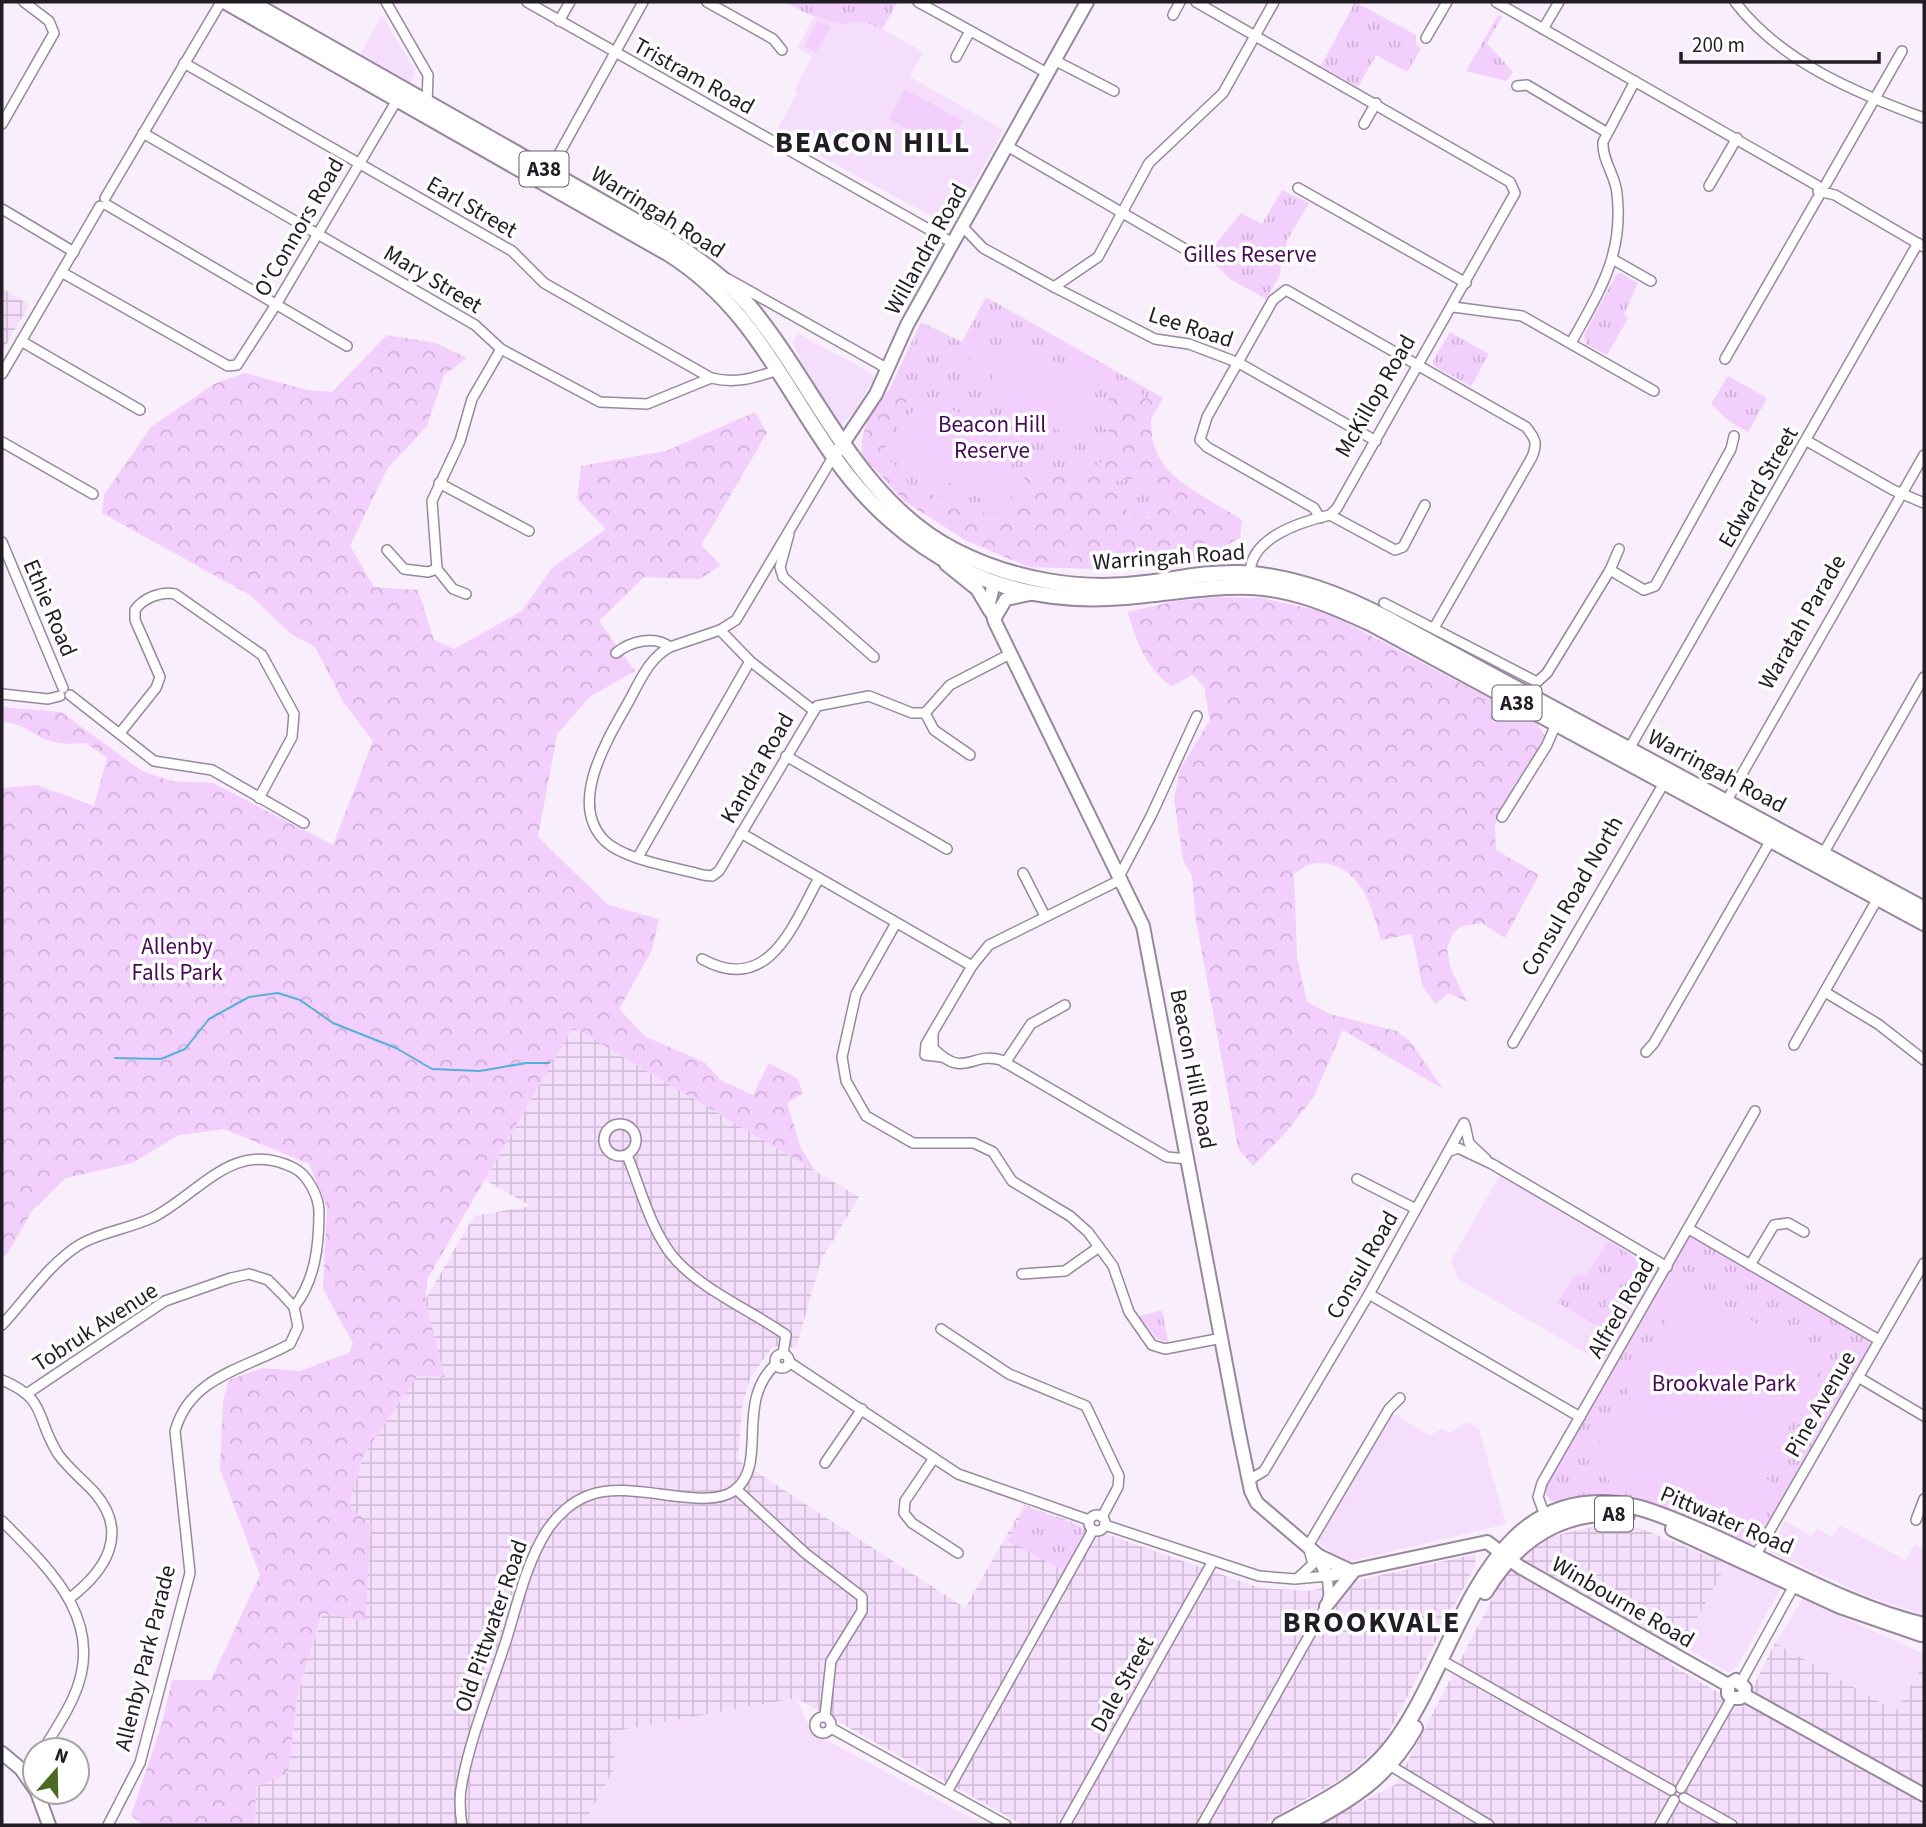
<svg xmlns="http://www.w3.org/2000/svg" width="1926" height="1827" viewBox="0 0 1926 1827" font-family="'Source Sans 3',sans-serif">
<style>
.built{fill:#f4defb}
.industrial{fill:url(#industrial-grid)}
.grass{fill:url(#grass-tufts)}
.forest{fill:url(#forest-crowns);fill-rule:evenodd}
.pitch{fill:#f2cffc}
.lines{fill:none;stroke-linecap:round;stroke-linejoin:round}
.stream{stroke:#57afd8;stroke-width:2}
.minor-casing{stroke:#98889d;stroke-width:12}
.major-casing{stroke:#98889d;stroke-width:16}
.highway-casing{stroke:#98889d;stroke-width:18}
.minor{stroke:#fff;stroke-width:9}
.major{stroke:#fff;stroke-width:12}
.highway{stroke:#fff;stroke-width:14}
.labels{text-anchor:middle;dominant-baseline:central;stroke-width:7;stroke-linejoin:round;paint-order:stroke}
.shield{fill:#fff;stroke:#646066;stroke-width:2}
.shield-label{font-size:21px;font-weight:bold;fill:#221c24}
.street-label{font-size:23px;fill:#221c24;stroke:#fff}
.park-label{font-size:23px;fill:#480957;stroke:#fff}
.district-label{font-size:30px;font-weight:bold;letter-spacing:2px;fill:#221c24;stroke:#fff}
</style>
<defs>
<pattern id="industrial-grid" width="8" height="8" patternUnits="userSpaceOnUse" patternTransform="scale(1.75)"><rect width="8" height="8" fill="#f4defb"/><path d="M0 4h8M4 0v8" fill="none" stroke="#d1bed7"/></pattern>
<pattern id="grass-tufts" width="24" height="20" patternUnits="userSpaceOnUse" patternTransform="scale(1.75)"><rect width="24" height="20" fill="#f2cffc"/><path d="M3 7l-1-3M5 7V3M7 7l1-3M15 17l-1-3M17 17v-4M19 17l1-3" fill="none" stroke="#cfb1d8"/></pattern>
<pattern id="forest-crowns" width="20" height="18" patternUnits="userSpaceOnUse" patternTransform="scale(1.75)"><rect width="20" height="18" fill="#f2cffc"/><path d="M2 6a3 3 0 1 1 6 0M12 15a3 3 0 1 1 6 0" fill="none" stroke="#cfb1d8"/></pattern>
</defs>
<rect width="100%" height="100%" fill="#f9eefc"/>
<!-- built -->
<g class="built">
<path d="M382,16L415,70L412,81L408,83L359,55Z"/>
<path d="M821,17L834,23L866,20L923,52L910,77L1004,130L950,226L776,132L797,93L794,90L812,56L797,48L814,18Z"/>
<path d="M797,333L873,374L874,378L855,411L841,425L803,368L793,342Z"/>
<path d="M1500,1175L1661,1268L1603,1363L1458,1279L1451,1261Z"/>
<path d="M1392,1413L1429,1435L1443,1429L1449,1433L1468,1422L1479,1429L1506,1524L1343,1563L1316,1540Z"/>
<path d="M1785,1521L1812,1536L1817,1529L1832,1537L1840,1525L1905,1560L1915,1544L1924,1549V1615L1870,1597L1770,1552Z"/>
<path d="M1727,1564L1781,1588L1736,1668L1728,1672L1682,1646Z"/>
<path d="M1803,1599L1924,1654V1663L1896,1711L1775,1643Z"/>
<path d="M796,1698L812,1732L984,1825H583L616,1765L609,1732Z"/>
</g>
<!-- industrial -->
<g class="industrial">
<path d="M2,288L29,305L2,352Z"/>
<path d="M573,1027L859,1197L821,1260L796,1348L773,1346L750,1378L742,1408L738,1460L965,1608L1024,1505L1260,1588L1309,1591L1476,1554L1475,1566L1383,1743L1346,1776L1261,1825H1023L796,1698L609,1732L616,1765L583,1825H255L256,1787L288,1772L298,1694L323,1613L365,1620L349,1507L363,1456L417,1376L444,1377L425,1300L474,1216L531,1206L485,1180Z"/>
<path d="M1603,1524L1640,1528L1727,1564L1671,1665L1743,1707L1775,1643L1896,1711L1924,1663V1825H1319L1396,1784L1505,1574L1545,1538Z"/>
</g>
<!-- grass -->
<g class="grass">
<path d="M785,2H895L897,3L882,29C855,15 853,28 832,22C815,18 801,11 785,2Z"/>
<path d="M1355,2L1416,35V44L1421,49L1407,72L1376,55L1358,87L1321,66Z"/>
<path d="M1498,15L1502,17L1487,43L1513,72L1506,81L1466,71Z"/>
<path d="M1282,190L1309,203L1287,240L1279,277L1266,299L1230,279L1210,259L1213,247L1241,213L1262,224Z"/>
<path d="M1620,273L1638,283L1624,315L1628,318L1607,355L1586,344L1584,335L1616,275Z"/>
<path d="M986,297L1163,398L1130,457L994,549L863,456L861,451L921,322L962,342Z"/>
<path d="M1450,332L1489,354L1471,386L1434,366L1433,361Z"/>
<path d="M1728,376L1767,398L1748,432L1729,421L1711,404Z"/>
<path d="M1148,477L1150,489L1158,499L1152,517L1130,515L1126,510V494L1114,488L1115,481Z"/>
<path d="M1693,1236L1869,1338L1871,1347L1757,1543L1743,1544L1641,1502L1607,1497L1551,1502L1543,1488L1614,1369L1621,1346L1664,1270L1671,1268L1688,1238Z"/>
<path d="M1607,1241L1654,1269L1615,1336L1558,1303L1574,1276L1588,1274Z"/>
<path d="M1162,1310L1168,1343L1156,1338L1139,1316Z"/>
<path d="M1026,1507L1076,1525L1084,1531L1064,1571L1008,1541Z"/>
</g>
<!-- forest -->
<g class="forest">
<path d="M387,335L436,343L467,358L444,375L427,426L387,469L350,546L374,587L418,590L434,640L454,649L522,611L552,568L606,529L577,499L581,466L666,451L755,412L767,433L701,545L721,565L700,579L644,577L599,621L635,671L591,696L557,734L538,837L608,905L659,919L652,950L619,1009L646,1037L704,1062L722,1081L753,1095L769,1063L797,1078L803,1093L787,1103L801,1148L815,1171L573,1027L428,1278L425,1301L445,1377L417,1376L363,1456L349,1506L371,1525L365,1621L322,1613L298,1694L288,1773L256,1787L255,1825H142L131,1815L161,1727L172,1680H211L260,1575L220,1469L223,1401L229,1380L262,1368L300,1371L349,1353L353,1343L323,1289L327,1207L309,1164L224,1129L179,1135L132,1163L66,1178L32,1211L7,1254L2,1258V788L37,785L94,806L107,758L86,743C73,744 60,745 47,740C32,734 19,721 2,722V707L61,712L142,771L171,781L213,783L333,845L373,741L344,703L315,647L291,634L250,595L102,513L104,495L151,427L214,384L245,373L307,390L332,392Z"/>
<path d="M898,382L911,383C908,410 889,430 883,456L903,471L908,484L921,495L928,493L990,515L1001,512L1028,472C1043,471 1053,473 1067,475C1079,477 1109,459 1117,451L1111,433L1099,424L1111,394L1133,388L1153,402C1140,474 1192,487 1242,520L1240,538L1183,567L1158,571L1128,560L1094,569L1029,567L967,541L904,501L863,456C857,429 878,398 898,382ZM1148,477L1150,489L1158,499L1152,517L1147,518L1145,511L1130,515L1126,510V494L1114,488L1115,481Z"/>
<path d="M1219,597L1262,598L1328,613L1536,723L1545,736L1495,824L1496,850L1539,875L1505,938L1482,923L1462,926L1453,933L1447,949L1451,969L1467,1002L1449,993L1435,1004L1422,985L1412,934L1381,940C1377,926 1373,911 1367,898C1354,868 1320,850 1294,874L1297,956L1307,1002L1330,1014L1396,1031L1409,1040L1443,1089L1343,1030L1313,1098L1287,1131L1253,1166L1238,1148L1196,920L1192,876L1183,860L1174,799L1180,769L1210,720L1204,687L1193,675L1171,686C1147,669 1135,640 1128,612L1176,601Z"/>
</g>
<!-- pitch -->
<g class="pitch">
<path d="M818,20L831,27L816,53L804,46Z"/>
<path d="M905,89L963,121L947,152L889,119Z"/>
<path d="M1009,341L1100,381L1075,438L984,398Z"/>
<path d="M971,352L993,357L990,374L968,369Z"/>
<path d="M921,394L1022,444L992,504L891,454Z"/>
<path d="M1664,1270L1825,1363L1761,1475L1787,1491L1773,1515L1755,1505L1752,1519L1739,1534H1732L1627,1481L1618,1490L1590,1461L1666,1321L1643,1307Z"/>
</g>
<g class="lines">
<!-- stream -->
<path class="stream" d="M115,1058L161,1059L185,1049L209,1019L249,997L278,993L300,1000L333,1023L396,1048L432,1069L480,1071L526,1063H549"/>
<defs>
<g id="minor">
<path d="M386,2L428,75L427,104"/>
<path d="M527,2L953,243"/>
<path d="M707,2L773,39L782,50"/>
<path d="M918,2L1047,73"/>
<path d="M1196,2L1510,182L1515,193L1337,508L1330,515C1300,522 1250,538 1250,574"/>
<path d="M1496,2L1818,186"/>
<path d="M1735,2C1781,62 1856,93 1924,118"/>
<path d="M1173,15L1180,2"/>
<path d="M559,21L570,2"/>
<path d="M1543,29L1559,2"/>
<path d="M1426,38L1447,2"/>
<path d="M956,57L970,31"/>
<path d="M1054,60L1114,91"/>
<path d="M184,63L512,251L544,283L711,378C737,384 754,378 778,370"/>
<path d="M1517,86L1527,85L1606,132"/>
<path d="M2,124L54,33L49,21L24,2"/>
<path d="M1364,124L1376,103"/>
<path d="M143,133L475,325L501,349L600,402L647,404L711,378"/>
<path d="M1007,146L1190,252L1202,249"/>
<path d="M549,172L643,2"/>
<path d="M1826,184L1902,51"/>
<path d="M1709,186L1737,138"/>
<path d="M1298,188L1466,283"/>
<path d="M1818,191L1835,195L1924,247"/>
<path d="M105,198L221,2"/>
<path d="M107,205L347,346"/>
<path d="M2,209L74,252"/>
<path d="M962,226L983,248L1054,287L1155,339L1189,344L1239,363L1376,441"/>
<path d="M1614,260L1651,281"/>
<path d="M63,273L228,366L237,365L277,303L397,100"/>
<path d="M728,279L888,369"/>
<path d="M1054,287L1098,257L1149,163L1223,93L1274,2"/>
<path d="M1453,307L1522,316L1654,391"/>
<path d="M21,341L140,410"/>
<path d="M1571,343C1599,292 1624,255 1617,194C1616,176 1602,161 1603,142L1635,81"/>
<path d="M1725,359L1820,194"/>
<path d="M2,374L100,206"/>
<path d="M1807,441L1893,490L1924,503"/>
<path d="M2,442L93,494"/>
<path d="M439,483L529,531"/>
<path d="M1330,515L1395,550L1403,547L1425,505"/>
<path d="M1320,518L1314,508L1207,447L1200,440L1207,417L1273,300L1286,290L1526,427C1535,438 1538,443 1532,457L1434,628"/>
<path d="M789,534L780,567L783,577L874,657"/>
<path d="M2,542L63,688"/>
<path d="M387,550L404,569L428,572L437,569"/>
<path d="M1610,570L1644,590L1655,586L1731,449L1734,436"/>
<path d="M466,594L453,589L437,569L432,501L460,441L472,399L501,349"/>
<path d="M1384,603L1537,682L1547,673L1610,570L1619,549"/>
<path d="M720,630L736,620L833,457"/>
<path d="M670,647C649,658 640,681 629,701C609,737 568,801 603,839C622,860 675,867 703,875L712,876L719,871L817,706L869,696L912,713H925"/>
<path d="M616,653C631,641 655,635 670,647L720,630L750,661L813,710"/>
<path d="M2,694L48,699L60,696"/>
<path d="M70,695L154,761L212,770L304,823"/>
<path d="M925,713L950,685L1010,654"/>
<path d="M925,713L934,730L970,755"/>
<path d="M120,733L156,688L160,677L135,620V610C143,598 161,591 175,594L262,655L294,714L292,737L259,798"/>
<path d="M1629,749L1918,243"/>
<path d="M786,756L947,849"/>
<path d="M1726,802L1924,455"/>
<path d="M1502,817L1547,745L1556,724"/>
<path d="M741,833L972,966"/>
<path d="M1823,854L1924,677"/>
<path d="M638,857L750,661"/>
<path d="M1023,873L1045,916"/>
<path d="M1120,875L1151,816L1197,716"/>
<path d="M896,923L856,994L842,1057L846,1081L866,1116L913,1143H974L993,1152L1012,1181L1070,1216L1088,1232L1113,1266L1129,1312L1152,1345L1165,1349L1222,1338"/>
<path d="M702,959C769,996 793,925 819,878"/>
<path d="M1825,992L1878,1024L1924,1060"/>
<path d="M933,1034V1048C964,1080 972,1051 1001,1060L1167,1157L1188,1159"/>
<path d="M1513,1043L1664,783"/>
<path d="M1794,1045L1878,898"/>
<path d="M1646,1052L1654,1043L1771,840"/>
<path d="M942,1057L925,1055L926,1044L972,966L989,945L1122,879"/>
<path d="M1005,1063L1031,1024L1065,1005"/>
<circle cx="620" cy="1140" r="16"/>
<path d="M1465,1125L1469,1143L1486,1159"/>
<path d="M1450,1151L1458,1148L1492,1164L1667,1267"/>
<path d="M627,1155C640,1187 650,1227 671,1254C697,1288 751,1310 786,1335L783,1354"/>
<path d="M1357,1179L1416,1209"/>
<path d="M1689,1229L1879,1340"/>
<path d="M1750,1265L1774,1225L1788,1223L1804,1232"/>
<path d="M1022,1274L1065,1271L1099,1247"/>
<path d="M1369,1294L1580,1417"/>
<path d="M2,1325C26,1299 49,1264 79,1245C102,1231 130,1229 154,1217C202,1191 235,1138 294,1168C308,1175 319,1197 319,1212C319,1246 315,1281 294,1307"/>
<path d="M941,1329L1009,1374L1086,1406L1119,1476L1118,1487L1102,1517"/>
<circle cx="782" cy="1361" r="7"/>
<path d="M789,1362L958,1474L1089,1520"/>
<path d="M1858,1377L1924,1416"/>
<path d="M2,1380C48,1399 35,1418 58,1454C68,1468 83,1480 95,1493C130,1534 105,1571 70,1598"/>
<path d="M28,1393L165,1301L231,1278L249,1274L268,1280L281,1293L294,1307L298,1327L290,1344C247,1368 190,1376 175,1431L190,1573L140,1763L108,1825"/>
<path d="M934,1458L905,1501L904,1513L912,1523L958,1553"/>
<path d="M825,1463L862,1409"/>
<path d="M1249,1480L1264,1471L1369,1294L1464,1123"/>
<path d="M736,1489L805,1553L862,1597V1611L831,1661L825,1716"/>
<circle cx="1097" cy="1523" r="8"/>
<path d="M1546,1518L1538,1497L1542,1483L1755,1111"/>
<path d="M1916,1520L1924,1499"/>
<path d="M2,1521C51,1570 108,1623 73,1698C65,1716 53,1733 43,1750"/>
<path d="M1105,1525L1259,1576L1295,1579L1327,1576L1329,1594L1326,1606L1202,1825"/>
<path d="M1754,1558L1924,1263"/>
<path d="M1298,1578L1313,1564L1308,1546L1389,1409L1400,1398"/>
<path d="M1448,1664L1671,1790"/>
<path d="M1741,1682L1796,1582"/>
<circle cx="823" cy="1725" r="8"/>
<path d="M831,1728L1006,1825"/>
<path d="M1386,1763L1489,1825"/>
<path d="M25,1774L35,1764"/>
<path d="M1681,1788L1732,1698"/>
<path d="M947,1792L1093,1530"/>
<path d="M1684,1798L1732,1825"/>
<path d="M462,1825C460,1812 459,1796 462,1783C471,1735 491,1687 506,1641C517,1605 526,1564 546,1532C556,1516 572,1501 590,1495C632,1479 706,1513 735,1490C769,1463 734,1402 776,1364"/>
<path d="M1065,1825L1213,1561"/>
<path d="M1660,1825L1674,1800"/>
</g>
<g id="major">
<path d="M838,451L876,394L907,325L1087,2"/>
<path d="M946,564L977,589L990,611"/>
<path d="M994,583L989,603L995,622L1143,926L1239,1433L1251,1491L1257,1503L1319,1556L1327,1576L1487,1542L1520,1567L1728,1685"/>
<path d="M994,619L1006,599L1030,594"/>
<path d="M1319,1556L1353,1572"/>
<path d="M1326,1606L1353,1572"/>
<path d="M1728,1685L1736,1680L1745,1688L1744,1695"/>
<path d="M1728,1685V1694L1732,1698H1740L1744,1695"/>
<path d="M1744,1695L1924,1795"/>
<path d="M2,1753L21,1769L35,1789"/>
<path d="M37,1792L49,1825"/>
</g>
<g id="highway">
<path d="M226,2L669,254C750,305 781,382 834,457C866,503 910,543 960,568C1011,594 1068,602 1125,597C1167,594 1209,585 1251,587C1295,589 1333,606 1372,624L1924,923"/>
<path d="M250,2L664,237C696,257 726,278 750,307C817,388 857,501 956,551C1013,580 1082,592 1146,583C1177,579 1208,572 1240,573C1294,576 1343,595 1390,620L1924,909"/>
<path d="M1673,1529L1840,1606L1921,1634"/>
<path d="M1485,1592C1516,1540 1564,1507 1627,1515"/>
<path d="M1280,1825C1320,1803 1362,1784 1391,1747C1462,1657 1480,1473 1636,1507C1660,1513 1683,1524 1705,1533C1777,1564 1848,1607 1924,1625"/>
<path d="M1302,1825C1350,1801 1388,1777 1415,1728"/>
</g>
</defs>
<!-- minor casing -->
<use href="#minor" class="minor-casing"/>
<!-- major casing -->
<use href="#major" class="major-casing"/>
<!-- highway casing -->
<use href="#highway" class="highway-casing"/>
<!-- minor -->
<use href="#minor" class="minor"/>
<!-- major -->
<use href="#major" class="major"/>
<!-- highway -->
<use href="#highway" class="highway"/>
</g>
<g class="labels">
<!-- shield labels -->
<g class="shield">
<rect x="519.5" y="151.5" width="49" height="35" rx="5"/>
<rect x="1492.5" y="685.5" width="49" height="35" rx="5"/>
<rect x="1595" y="1496.5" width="38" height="35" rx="5"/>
</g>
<g class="shield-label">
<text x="544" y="169">A38</text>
<text x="1517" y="703">A38</text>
<text x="1614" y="1514">A8</text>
</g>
<!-- street labels -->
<g class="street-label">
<text transform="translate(694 76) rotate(29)">Tristram Road</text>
<text transform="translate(472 207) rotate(30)">Earl Street</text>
<text transform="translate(658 212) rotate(32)">Warringah Road</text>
<text transform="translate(299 227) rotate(-60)">O'Connors Road</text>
<text transform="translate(926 249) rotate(-61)">Willandra Road</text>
<text transform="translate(433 279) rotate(31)">Mary Street</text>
<text transform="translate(1191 327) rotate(18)">Lee Road</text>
<text transform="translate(1375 396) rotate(-60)">McKillop Road</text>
<text transform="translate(1758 487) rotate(-60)">Edward Street</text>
<text transform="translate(1169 557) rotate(-4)">Warringah Road</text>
<text transform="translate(50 608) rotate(67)">Ethie Road</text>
<text transform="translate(1802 622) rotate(-60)">Waratah Parade</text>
<text transform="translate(757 768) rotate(-60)">Kandra Road</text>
<text transform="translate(1717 771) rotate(28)">Warringah Road</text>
<text transform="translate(1572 896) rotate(-60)">Consul Road North</text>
<text transform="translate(1193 1069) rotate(79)">Beacon Hill Road</text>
<text transform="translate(1362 1265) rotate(-60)">Consul Road</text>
<text transform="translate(1621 1308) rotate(-60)">Alfred Road</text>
<text transform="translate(95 1327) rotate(-33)">Tobruk Avenue</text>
<text transform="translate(1820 1404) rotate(-60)">Pine Avenue</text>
<text transform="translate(1727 1520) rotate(23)">Pittwater Road</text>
<text transform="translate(1623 1602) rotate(30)">Winbourne Road</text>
<text transform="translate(491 1626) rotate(-71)">Old Pittwater Road</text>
<text transform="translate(145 1658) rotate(-76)">Allenby Park Parade</text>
<text transform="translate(1122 1684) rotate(-61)">Dale Street</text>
</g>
<!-- park labels -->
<g class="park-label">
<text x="1250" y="254">Gilles Reserve</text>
<text x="992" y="424">Beacon Hill<tspan x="992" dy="26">Reserve</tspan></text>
<text x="177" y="946">Allenby<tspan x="177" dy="26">Falls Park</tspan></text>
<text x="1724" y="1383">Brookvale Park</text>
</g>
<!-- district labels -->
<g class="district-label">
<text x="873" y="142">BEACON HILL</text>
<text x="1372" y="1622">BROOKVALE</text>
</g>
</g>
<!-- border -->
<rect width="1926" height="1827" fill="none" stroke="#221c24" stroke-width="7"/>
<!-- north arrow -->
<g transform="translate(56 1771) rotate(20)"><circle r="33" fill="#ffffff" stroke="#a7a4a7" stroke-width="2"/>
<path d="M0-5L12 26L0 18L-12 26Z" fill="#4d6b20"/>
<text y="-10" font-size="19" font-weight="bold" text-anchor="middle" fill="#221c24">N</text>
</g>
<!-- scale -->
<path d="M1681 52v10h198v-10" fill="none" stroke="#221c24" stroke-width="3.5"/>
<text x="1692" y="52" font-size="21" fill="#221c24" stroke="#ffffff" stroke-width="5" paint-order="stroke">200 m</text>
</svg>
